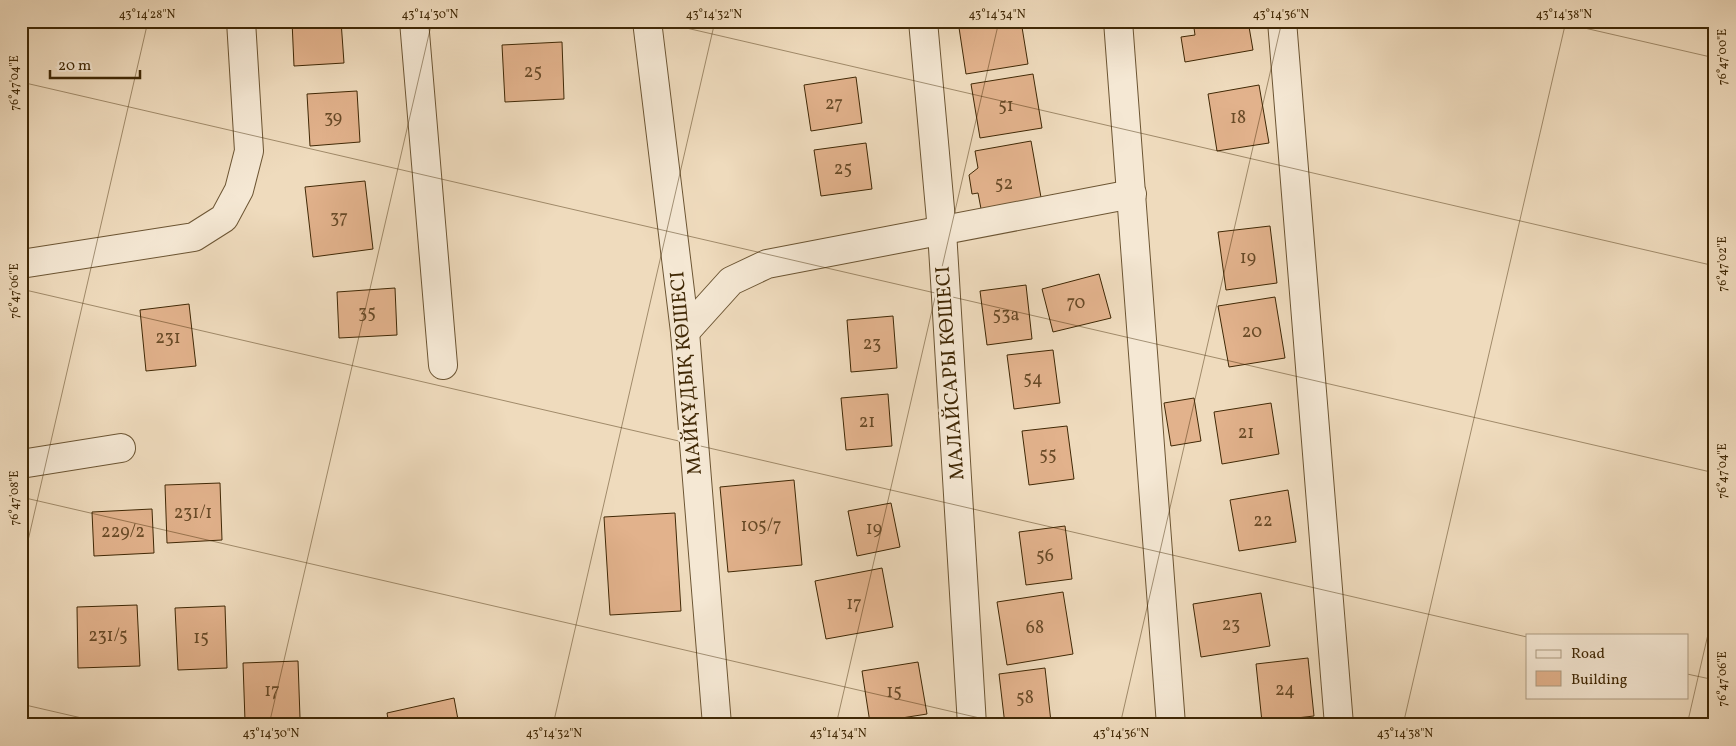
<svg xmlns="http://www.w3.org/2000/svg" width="1736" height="746" viewBox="0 0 1736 746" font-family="Vollkorn,serif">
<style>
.building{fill:#e2b28c;stroke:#402805}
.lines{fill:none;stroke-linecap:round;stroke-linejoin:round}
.minor-casing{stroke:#6c5533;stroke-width:30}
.minor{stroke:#f5e8d4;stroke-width:28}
.ticks{fill:none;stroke:#402805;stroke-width:1;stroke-opacity:0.45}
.labels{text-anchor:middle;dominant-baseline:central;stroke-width:5;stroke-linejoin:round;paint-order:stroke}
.number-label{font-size:18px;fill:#684a27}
.street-label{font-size:20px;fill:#402805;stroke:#f5e8d4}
.neatline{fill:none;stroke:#402805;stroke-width:2}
.ticks-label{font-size:12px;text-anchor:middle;fill:#402805}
</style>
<rect width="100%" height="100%" fill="#efdbbd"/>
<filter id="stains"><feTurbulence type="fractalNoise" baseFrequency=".004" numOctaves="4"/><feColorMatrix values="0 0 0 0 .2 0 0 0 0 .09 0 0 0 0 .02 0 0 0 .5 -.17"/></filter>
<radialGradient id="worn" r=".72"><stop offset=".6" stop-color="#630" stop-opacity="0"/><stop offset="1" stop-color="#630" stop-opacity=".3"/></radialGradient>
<!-- building -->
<g class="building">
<path d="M292,21H341L344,63L294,66Z"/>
<path d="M958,21H1021L1028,64L966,74Z"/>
<path d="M1193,21H1248L1253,50L1185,62L1181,37L1195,35Z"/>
<path d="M562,42L564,99L505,102L502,45Z"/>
<path d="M1033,74L1042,128L980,138L971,84Z"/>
<path d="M856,77L862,123L811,131L804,85Z"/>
<path d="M1259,85L1269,143L1217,151L1208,94Z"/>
<path d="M357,91L360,142L310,146L307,94Z"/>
<path d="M1031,141L1042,203L982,214L978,193L972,194L969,175L978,168L975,151Z"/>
<path d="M866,143L872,189L821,196L814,150Z"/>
<path d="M365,181L373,249L313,257L305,187Z"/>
<path d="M1270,226L1277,283L1226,290L1218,232Z"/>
<path d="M1099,274L1111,318L1053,332L1042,289Z"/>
<path d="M1026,285L1032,339L987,345L980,291Z"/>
<path d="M395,288L397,335L339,338L337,292Z"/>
<path d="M1275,297L1285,358L1229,367L1218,306Z"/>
<path d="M189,304L196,366L146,371L140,310Z"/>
<path d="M893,316L897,368L851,372L847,320Z"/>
<path d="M1053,350L1060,403L1014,409L1007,355Z"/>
<path d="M888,394L892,446L846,450L841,398Z"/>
<path d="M1194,398L1201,441L1171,446L1164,403Z"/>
<path d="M1271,403L1279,454L1222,464L1214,412Z"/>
<path d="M1067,426L1074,479L1029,485L1022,431Z"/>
<path d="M794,480L802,565L728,572L720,487Z"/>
<path d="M220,483L222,540L167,543L165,485Z"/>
<path d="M1288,490L1296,542L1239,551L1230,500Z"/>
<path d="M891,503L900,547L857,556L848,511Z"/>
<path d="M152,509L154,553L94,556L92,512Z"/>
<path d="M675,513L681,611L610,615L604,517Z"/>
<path d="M1065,526L1072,579L1026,585L1019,532Z"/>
<path d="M882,568L893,627L826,639L815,581Z"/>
<path d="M1063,592L1073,654L1007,665L997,602Z"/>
<path d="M1261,593L1270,646L1201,657L1193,604Z"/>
<path d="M137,605L140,666L78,668L77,607Z"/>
<path d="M225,606L227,668L178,670L175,608Z"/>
<path d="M1308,658L1314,716L1262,722L1256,664Z"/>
<path d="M298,661L300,718L245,721L243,663Z"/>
<path d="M918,662L927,714L870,723L862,671Z"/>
<path d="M1045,668L1051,722L1005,725L999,674Z"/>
<path d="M454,698L459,725H389L387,713Z"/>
</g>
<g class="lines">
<defs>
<g id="minor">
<path d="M414,21L443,365"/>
<path d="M647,21L685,332L717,725"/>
<path d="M923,21L942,231L972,725"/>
<path d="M1118,21L1171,725"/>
<path d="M1282,21L1339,725"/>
<path d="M21,264L194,237L224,218L239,190L249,151L241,21"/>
<path d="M685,332L731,281L767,264L1132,194"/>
<path d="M21,464L121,448"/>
</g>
</defs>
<!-- minor casing -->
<use href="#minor" class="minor-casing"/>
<!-- minor -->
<use href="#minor" class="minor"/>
</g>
<!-- ticks -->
<path class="ticks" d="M656,21L1715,266M1554,21L1715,58M21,82L1715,473M21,289L1527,637M21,497L1010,725M21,571L148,21M1687,674L1715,680M21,704L112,725M269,725L432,21M553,725L715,21M836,725L999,21M1120,725L1282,21M1403,725L1566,21M1687,725L1715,604"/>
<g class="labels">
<!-- number labels -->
<g class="number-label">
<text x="533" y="72">25</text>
<text x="834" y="104">27</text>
<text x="1006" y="106">51</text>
<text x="333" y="118">39</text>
<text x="1238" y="118">18</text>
<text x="843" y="169">25</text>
<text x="1004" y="184">52</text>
<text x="339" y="218">37</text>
<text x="1248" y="258">19</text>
<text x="1076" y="303">70</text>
<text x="367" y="313">35</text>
<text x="1006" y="315">53а</text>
<text x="1252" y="332">20</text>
<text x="168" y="338">231</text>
<text x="872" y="344">23</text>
<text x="1033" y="379">54</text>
<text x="867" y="422">21</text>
<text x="1246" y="433">21</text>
<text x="1048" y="455">55</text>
<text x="193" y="513">231/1</text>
<text x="1263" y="521">22</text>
<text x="761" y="526">105/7</text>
<text x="874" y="529">19</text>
<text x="123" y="532">229/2</text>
<text x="1045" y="556">56</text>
<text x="854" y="604">17</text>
<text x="1231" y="625">23</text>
<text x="1035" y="628">68</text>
<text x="108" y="636">231/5</text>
<text x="201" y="638">15</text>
<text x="1285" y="690">24</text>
<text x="272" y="691">17</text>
<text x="894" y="692">15</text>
<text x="1025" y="698">58</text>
</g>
<!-- street labels -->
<g class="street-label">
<text transform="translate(687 373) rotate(-95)">МАЙҚҰДЫҚ КӨШЕСІ</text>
<text transform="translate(951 373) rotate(-94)">МАЛАЙСАРЫ КӨШЕСІ</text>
</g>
</g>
<!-- margin -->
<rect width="1736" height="746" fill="none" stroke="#efdbbd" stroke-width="55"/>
<!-- legend -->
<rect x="1526" y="634" width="162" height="65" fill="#f5e8d4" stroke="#ad9b81"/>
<rect x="1536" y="650" width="25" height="8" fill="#f5e8d4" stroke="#ad9b81"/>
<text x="1571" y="658" font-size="15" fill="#402805">Road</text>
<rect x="1536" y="671" width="25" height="15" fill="#e2b28c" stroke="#ad9b81"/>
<text x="1571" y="684" font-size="15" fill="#402805">Building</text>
<!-- scale -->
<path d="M50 70v8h90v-8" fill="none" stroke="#402805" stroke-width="2.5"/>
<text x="58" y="70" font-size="15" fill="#402805" stroke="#f5e8d4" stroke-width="4" paint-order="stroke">20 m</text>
<rect x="28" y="28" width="1680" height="690" class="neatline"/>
<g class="ticks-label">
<text x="147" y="18">43°14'28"N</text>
<text x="430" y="18">43°14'30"N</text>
<text x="714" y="18">43°14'32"N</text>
<text x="997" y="18">43°14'34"N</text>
<text x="1281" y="18">43°14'36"N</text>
<text x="1564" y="18">43°14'38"N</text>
<text transform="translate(1722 57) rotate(-90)" y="4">76°47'00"E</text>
<text transform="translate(14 83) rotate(-90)" y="4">76°47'04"E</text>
<text transform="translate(1722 264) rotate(-90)" y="4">76°47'02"E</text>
<text transform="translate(14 291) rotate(-90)" y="4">76°47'06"E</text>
<text transform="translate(1722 471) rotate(-90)" y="4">76°47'04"E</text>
<text transform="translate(14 498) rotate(-90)" y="4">76°47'08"E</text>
<text transform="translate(1722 679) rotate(-90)" y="4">76°47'06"E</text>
<text x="271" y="737">43°14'30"N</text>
<text x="554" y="737">43°14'32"N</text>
<text x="838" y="737">43°14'34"N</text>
<text x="1121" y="737">43°14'36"N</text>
<text x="1405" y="737">43°14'38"N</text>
</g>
<rect width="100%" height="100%" filter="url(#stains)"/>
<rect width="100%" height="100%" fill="url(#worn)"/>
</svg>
